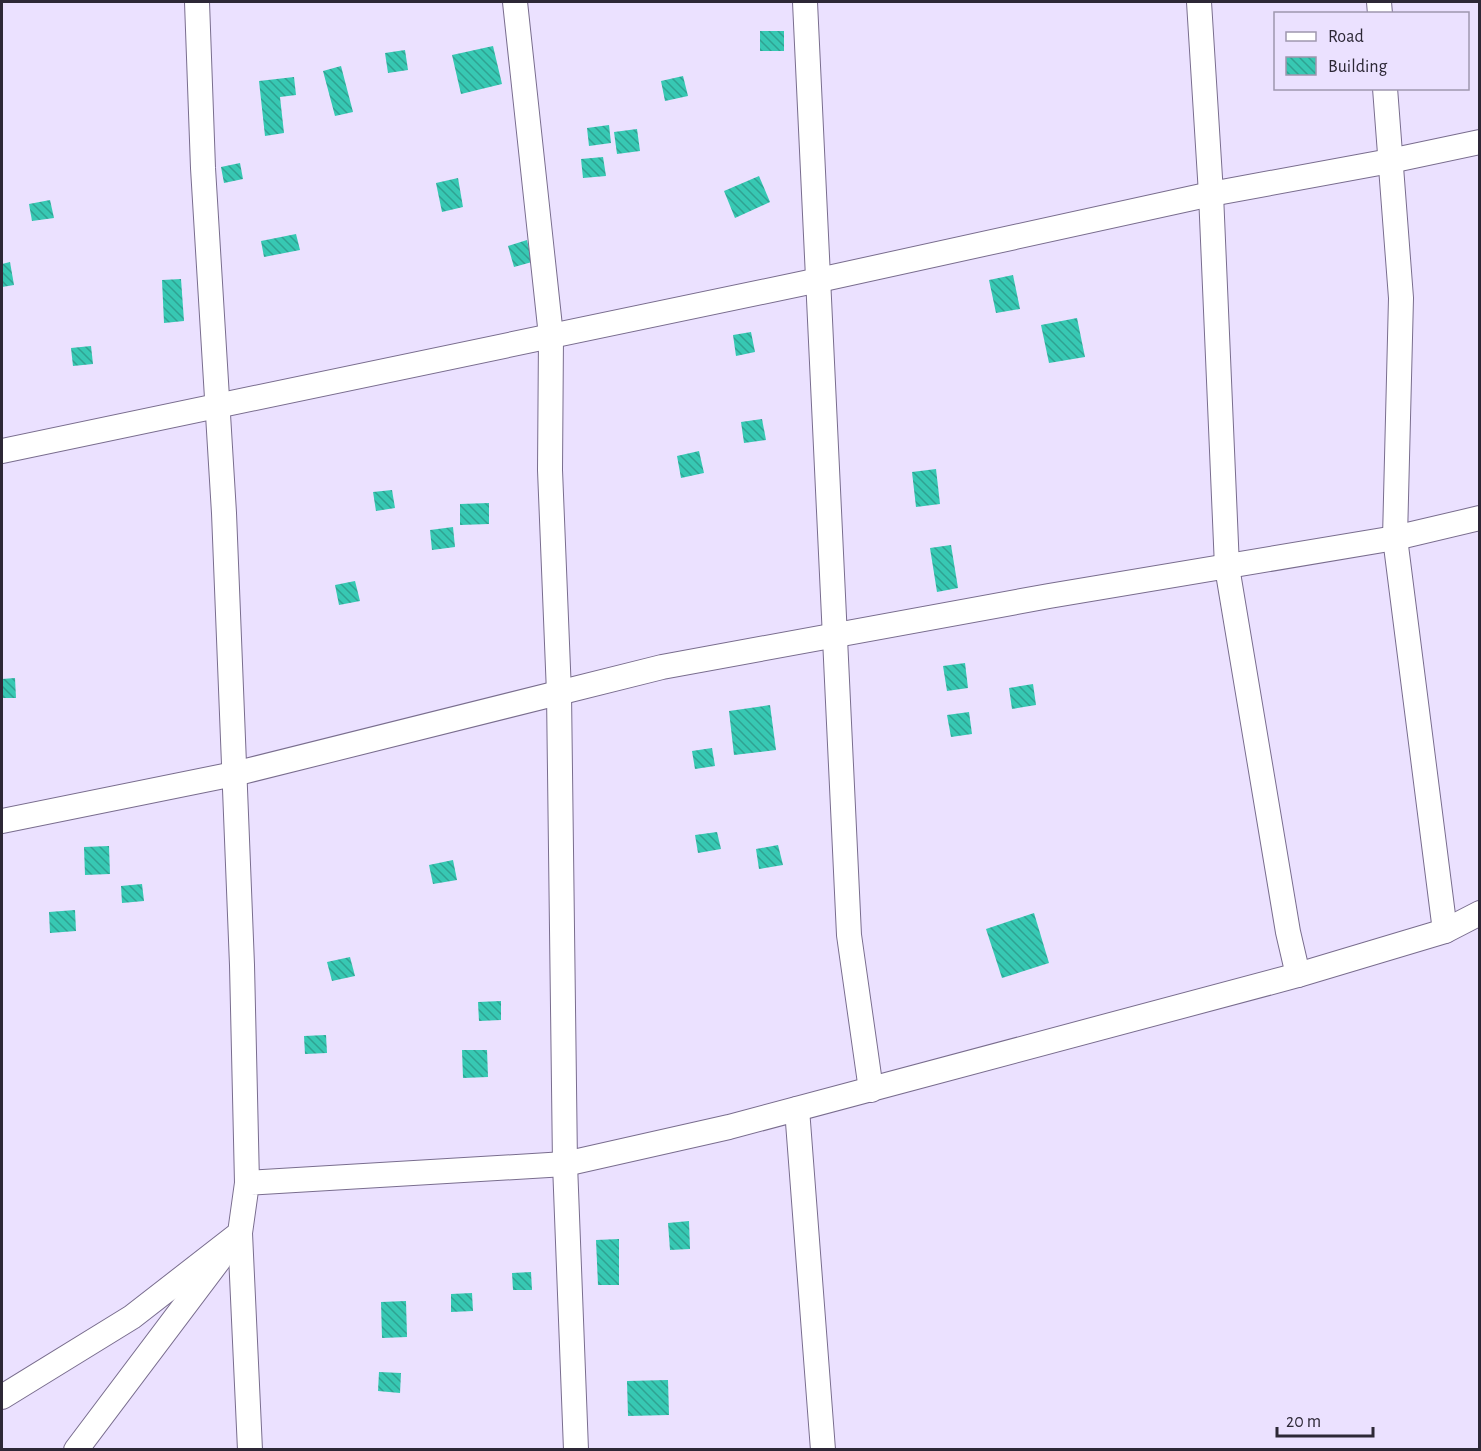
<svg xmlns="http://www.w3.org/2000/svg" width="1481" height="1451" viewBox="0 0 1481 1451" font-family="'Alegreya Sans',sans-serif">
<style>
.building{fill:url(#building-back-hatch)}
.lines{fill:none;stroke-linecap:round;stroke-linejoin:round}
.minor-casing{stroke:#796d8e;stroke-width:26}
.minor{stroke:#fff;stroke-width:24}
</style>
<defs>
<pattern id="building-back-hatch" width="6" height="6" patternUnits="userSpaceOnUse" patternTransform="scale(1.5)"><rect width="6" height="6" fill="#37c8b3"/><path d="M-1 5l2 2M0 0l6 6M5-1l2 2" fill="none" stroke="#2fa292"/></pattern>
</defs>
<rect width="100%" height="100%" fill="#ebe1ff"/>
<!-- building -->
<g class="building">
<rect x="760" y="31" width="24" height="20"/>
<path d="M493,46L502,84L461,94L452,55Z"/>
<path d="M405,50L408,70L388,73L385,53Z"/>
<path d="M341,66L353,112L335,116L323,71Z"/>
<path d="M683,76L688,96L665,101L661,81Z"/>
<path d="M294,77L296,95L280,97L284,133L265,136L259,81Z"/>
<path d="M609,125L611,143L589,146L587,128Z"/>
<path d="M637,129L640,151L617,154L614,132Z"/>
<path d="M603,157L606,176L583,178L581,159Z"/>
<path d="M240,163L243,179L224,183L221,167Z"/>
<path d="M759,176L770,202L735,218L724,191Z"/>
<path d="M458,178L463,207L442,212L436,183Z"/>
<path d="M50,200L54,218L32,221L29,204Z"/>
<path d="M296,234L300,250L264,257L261,241Z"/>
<path d="M527,240L532,262L514,267L508,246Z"/>
<path d="M10,262L14,285L2,287V264Z"/>
<path d="M1013,275L1020,309L996,313L989,280Z"/>
<path d="M181,279L184,321L164,323L162,280Z"/>
<path d="M1077,318L1085,357L1049,363L1041,325Z"/>
<path d="M751,332L755,352L736,356L733,335Z"/>
<path d="M91,346L93,364L73,366L71,348Z"/>
<path d="M762,419L766,440L744,443L741,422Z"/>
<path d="M699,451L704,473L681,478L677,456Z"/>
<path d="M936,469L940,504L916,507L912,472Z"/>
<path d="M392,490L395,508L376,511L373,492Z"/>
<path d="M489,503V524L460,525V504Z"/>
<path d="M453,527L455,547L432,550L430,530Z"/>
<path d="M951,545L958,588L937,592L930,548Z"/>
<path d="M355,581L360,601L339,605L335,585Z"/>
<path d="M965,663L968,688L947,691L943,666Z"/>
<path d="M15,678L16,698H2V679Z"/>
<path d="M1033,684L1036,705L1012,709L1009,688Z"/>
<path d="M770,705L776,750L734,755L729,711Z"/>
<path d="M969,712L972,734L951,737L947,715Z"/>
<path d="M712,748L715,766L695,769L692,751Z"/>
<path d="M717,832L721,849L698,853L695,835Z"/>
<path d="M778,845L783,865L759,869L756,849Z"/>
<path d="M109,846L110,874L85,875L84,847Z"/>
<path d="M453,860L457,880L433,884L429,865Z"/>
<path d="M142,884L144,901L122,903L121,886Z"/>
<path d="M75,910L76,931L50,933L49,912Z"/>
<path d="M1034,913L1049,963L1002,978L986,929Z"/>
<path d="M350,957L355,976L332,981L327,962Z"/>
<path d="M501,1001V1020L479,1021L478,1002Z"/>
<path d="M326,1035L327,1053L305,1054L304,1036Z"/>
<path d="M462,1050H487L488,1077L463,1078Z"/>
<path d="M689,1221L690,1249L670,1250L668,1223Z"/>
<path d="M619,1239V1285H598L596,1240Z"/>
<path d="M531,1272L532,1290H513L512,1273Z"/>
<path d="M472,1293L473,1311L451,1312V1294Z"/>
<path d="M406,1301L407,1337L382,1338L381,1302Z"/>
<path d="M379,1372L401,1373L400,1393L378,1391Z"/>
<path d="M668,1380L669,1415L628,1416L627,1381Z"/>
</g>
<g class="lines">
<defs>
<g id="minor">
<path d="M197,2L203,168L224,513L242,965L247,1183"/>
<path d="M515,2L551,336L550,470L559,693L565,1164L576,1450"/>
<path d="M805,2L849,935L871,1090"/>
<path d="M1199,2L1211,194L1227,567L1288,932L1298,975"/>
<path d="M1379,2L1380,14"/>
<path d="M1385,88L1401,298L1395,538L1445,931"/>
<path d="M2,451L819,280L1211,194L1390,161L1480,142"/>
<path d="M2,821L234,774L662,667L1049,596L1395,538L1480,518"/>
<path d="M797,1109L823,1450"/>
<path d="M240,1233L250,1450"/>
<path d="M2,1397L132,1317L240,1233L247,1183L565,1164L729,1127L1298,975L1445,931L1480,913"/>
<path d="M76,1450L219,1260"/>
</g>
</defs>
<!-- minor casing -->
<use href="#minor" class="minor-casing"/>
<!-- minor -->
<use href="#minor" class="minor"/>
</g>
<!-- border -->
<rect width="1481" height="1451" fill="none" stroke="#2d2836" stroke-width="6"/>
<!-- legend -->
<rect x="1274" y="12" width="195" height="78" fill="#ebe1ff" stroke="#9f97af" stroke-width="1.5"/>
<rect x="1286" y="32" width="30" height="9" fill="#ffffff" stroke="#9f97af" stroke-width="1.5"/>
<text x="1328" y="42" font-size="18" fill="#2d2836">Road</text>
<rect x="1286" y="57" width="30" height="18" fill="url(#building-back-hatch)" stroke="#9f97af" stroke-width="1.5"/>
<text x="1328" y="72" font-size="18" fill="#2d2836">Building</text>
<!-- scale -->
<path d="M1277 1427v9h96v-9" fill="none" stroke="#2d2836" stroke-width="3"/>
<text x="1286" y="1427" font-size="18" fill="#2d2836" stroke="#ebe1ff" stroke-width="4.5" paint-order="stroke">20 m</text>
</svg>
